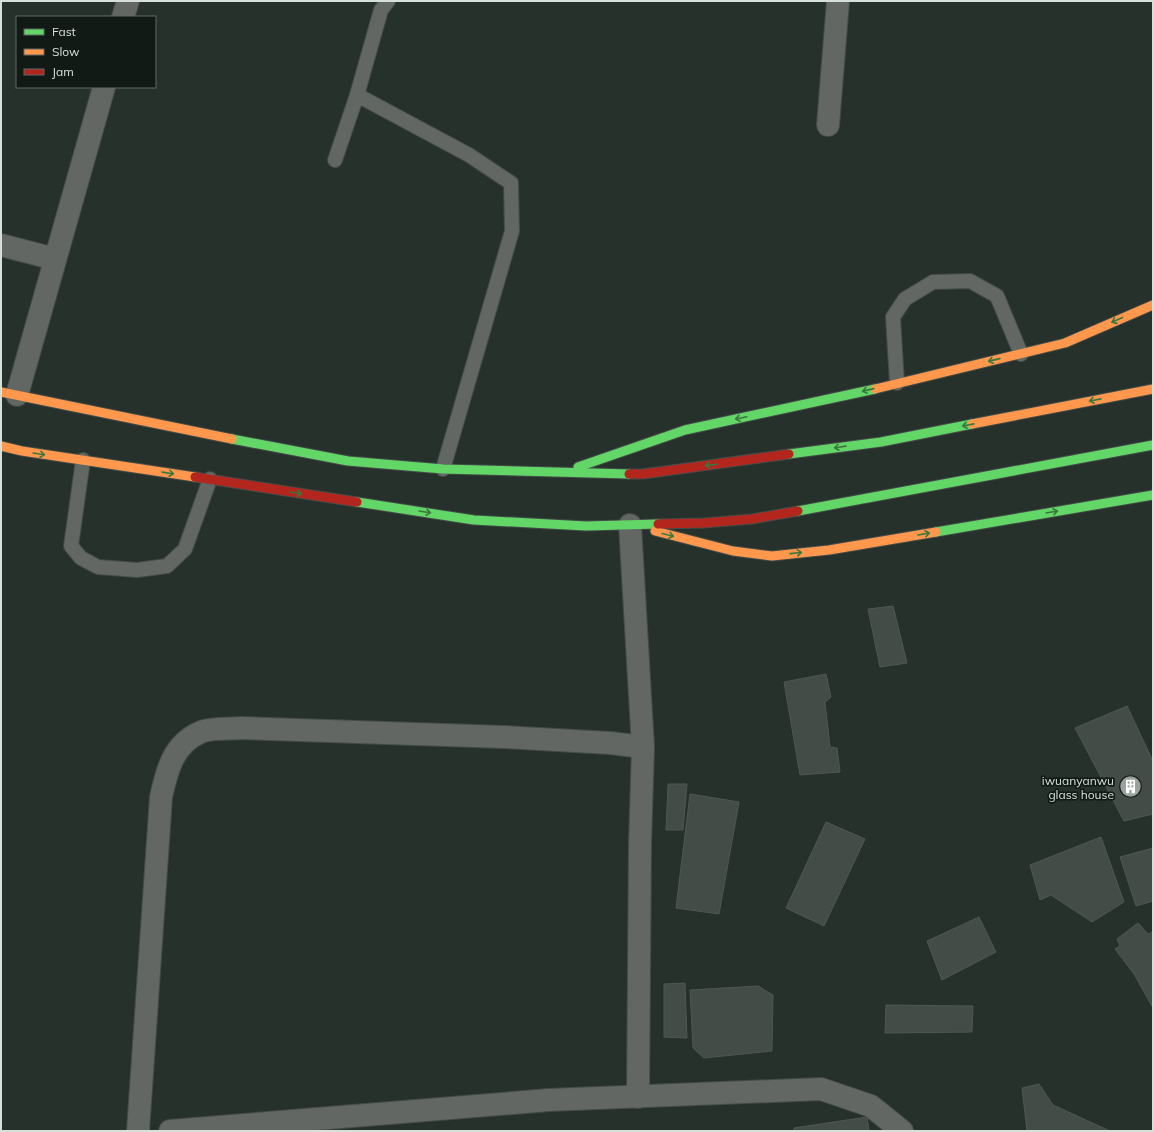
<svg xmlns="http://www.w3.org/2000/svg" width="1154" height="1132" viewBox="0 0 1154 1132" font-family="Mulish,sans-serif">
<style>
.building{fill:#434c47;stroke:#4f5753}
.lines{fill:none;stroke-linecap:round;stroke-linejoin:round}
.lane-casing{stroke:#444c48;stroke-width:16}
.street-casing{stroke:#444c48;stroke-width:24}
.fast-casing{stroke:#444c48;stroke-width:11}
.slow-casing{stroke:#444c48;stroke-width:11}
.jam-casing{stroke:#444c48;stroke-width:11}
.lane{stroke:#626764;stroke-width:14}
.street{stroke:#626764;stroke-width:22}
.fast{stroke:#63d668;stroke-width:9}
.slow{stroke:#ff974d;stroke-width:9}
.jam{stroke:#b3261e;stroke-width:9}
.oneway{stroke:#3a783f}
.labels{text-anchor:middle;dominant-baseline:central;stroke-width:3.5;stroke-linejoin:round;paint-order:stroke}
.poi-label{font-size:12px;fill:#d5e0da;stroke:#121a16;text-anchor:end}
</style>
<rect width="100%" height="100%" fill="#27312c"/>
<!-- building -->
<g class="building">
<path d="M893,606L907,663L880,667L868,609Z"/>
<path d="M826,674L831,697L825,702L830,747L837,748L840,772L800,775L784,682Z"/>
<path d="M1127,706L1153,761V814L1124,821L1075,728Z"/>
<path d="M668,784H687L683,830H666Z"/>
<path d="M690,794L739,802L719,914L676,908Z"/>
<path d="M826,822L865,839L824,926L786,908Z"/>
<path d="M1101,837L1124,902L1092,922L1051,895L1040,900L1030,865Z"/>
<path d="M1153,848V901L1136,906L1120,857Z"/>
<path d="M979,917L996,952L942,980L927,941Z"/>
<path d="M1138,923L1148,934L1153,932V1008L1134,974L1115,949L1120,946L1117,939Z"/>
<path d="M685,983L687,1038L664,1037V984Z"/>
<path d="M758,986L773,995L772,1051L704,1058L693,1048L690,990Z"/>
<path d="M886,1005L973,1006L972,1032L885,1033Z"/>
<path d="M1039,1084L1053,1105L1110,1131H1027L1022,1088Z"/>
<path d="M867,1117L869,1131H794V1128Z"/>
</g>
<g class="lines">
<defs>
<g id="lane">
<path d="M357,95L469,155L511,183L512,231L443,469"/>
<path d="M335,160L357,95L381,10L388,1"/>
<path d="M897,383L893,317L905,299L933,282L970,281L997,296L1021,354"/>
<path d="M83,460L71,546L81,558L98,567L137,570L167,566L185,549L210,479"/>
</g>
<g id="street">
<path d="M123,17L128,1"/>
<path d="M828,125L838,1"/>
<path d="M1,245L55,259"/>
<path d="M17,395L104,87"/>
<path d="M630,525L643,747"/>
<path d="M138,1131L161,797C167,770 173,744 201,732C209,728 232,729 241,728L504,737L610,743L643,747L640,844L638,1097"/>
<path d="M170,1131L549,1100L821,1089L871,1106L902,1131"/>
</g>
<g id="fast">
<path d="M232,439L348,461L443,469L629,474"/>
<path d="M789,454L881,442L972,424"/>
<path d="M578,467L685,430L875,389"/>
<path d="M357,502L474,520L586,526L658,524"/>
<path d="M798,511L1153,445"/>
<path d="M936,532L1153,495"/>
</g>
<g id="slow">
<path d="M875,389L1065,343L1153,305"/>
<path d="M1,392L232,439"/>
<path d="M972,424L1153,389"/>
<path d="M1,446L22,451L195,477"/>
<path d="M655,531L733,551L772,556L829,550L936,532"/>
</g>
<g id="jam">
<path d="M629,474H643L789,454"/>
<path d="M195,477L357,502"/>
<path d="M658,524L704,523L752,519L798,511"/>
</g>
</defs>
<!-- lane casing -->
<use href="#lane" class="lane-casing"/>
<!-- street casing -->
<use href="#street" class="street-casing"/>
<!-- fast casing -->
<use href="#fast" class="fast-casing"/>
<!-- slow casing -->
<use href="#slow" class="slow-casing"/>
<!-- jam casing -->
<use href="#jam" class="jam-casing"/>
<!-- lane -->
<use href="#lane" class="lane"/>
<!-- street -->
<use href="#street" class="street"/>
<!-- fast -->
<use href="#fast" class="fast"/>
<!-- slow -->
<use href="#slow" class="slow"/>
<!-- jam -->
<use href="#jam" class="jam"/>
</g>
<!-- one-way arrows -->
<defs><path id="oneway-shaft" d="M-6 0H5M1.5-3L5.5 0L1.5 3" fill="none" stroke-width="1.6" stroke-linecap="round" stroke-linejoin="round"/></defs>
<g class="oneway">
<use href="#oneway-shaft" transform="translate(1117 320) rotate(156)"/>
<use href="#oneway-shaft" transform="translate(994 360) rotate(167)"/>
<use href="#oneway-shaft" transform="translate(868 390) rotate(167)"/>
<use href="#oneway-shaft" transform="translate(1095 400) rotate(169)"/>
<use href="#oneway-shaft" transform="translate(741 418) rotate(168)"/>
<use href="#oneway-shaft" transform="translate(968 425) rotate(169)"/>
<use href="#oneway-shaft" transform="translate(840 447) rotate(172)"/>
<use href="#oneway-shaft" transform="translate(39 454) rotate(9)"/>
<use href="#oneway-shaft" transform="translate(711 465) rotate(173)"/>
<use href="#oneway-shaft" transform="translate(168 473) rotate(8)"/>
<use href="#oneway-shaft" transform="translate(296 493) rotate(9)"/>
<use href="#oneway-shaft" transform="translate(425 512) rotate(9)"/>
<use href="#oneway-shaft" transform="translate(1052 512) rotate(-10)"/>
<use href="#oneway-shaft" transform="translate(924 534) rotate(-10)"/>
<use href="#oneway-shaft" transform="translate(668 535) rotate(14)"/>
<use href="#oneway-shaft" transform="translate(796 553) rotate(-6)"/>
</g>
<!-- icons -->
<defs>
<symbol id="building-disc" viewBox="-11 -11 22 22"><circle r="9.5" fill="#98a39d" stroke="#121a16"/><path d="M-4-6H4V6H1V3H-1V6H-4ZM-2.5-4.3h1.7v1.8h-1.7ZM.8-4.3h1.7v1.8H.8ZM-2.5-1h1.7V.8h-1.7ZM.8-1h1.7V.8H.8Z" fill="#fff"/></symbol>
</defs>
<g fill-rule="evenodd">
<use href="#building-disc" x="1118" y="774" width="25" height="25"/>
</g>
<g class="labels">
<!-- poi labels -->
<g class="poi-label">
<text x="1114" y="780">iwuanyanwu<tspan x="1114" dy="14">glass house</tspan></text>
</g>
</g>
<!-- border -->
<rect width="1154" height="1132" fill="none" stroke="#d5e0da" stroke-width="4"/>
<!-- legend -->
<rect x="16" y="16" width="140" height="72" fill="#121a16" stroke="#606964"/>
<rect x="24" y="29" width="20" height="6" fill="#63d668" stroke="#606964"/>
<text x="52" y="36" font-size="12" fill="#d5e0da">Fast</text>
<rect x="24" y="49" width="20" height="6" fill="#ff974d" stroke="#606964"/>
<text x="52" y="56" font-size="12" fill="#d5e0da">Slow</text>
<rect x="24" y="69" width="20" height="6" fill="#b3261e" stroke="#606964"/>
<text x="52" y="76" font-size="12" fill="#d5e0da">Jam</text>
</svg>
